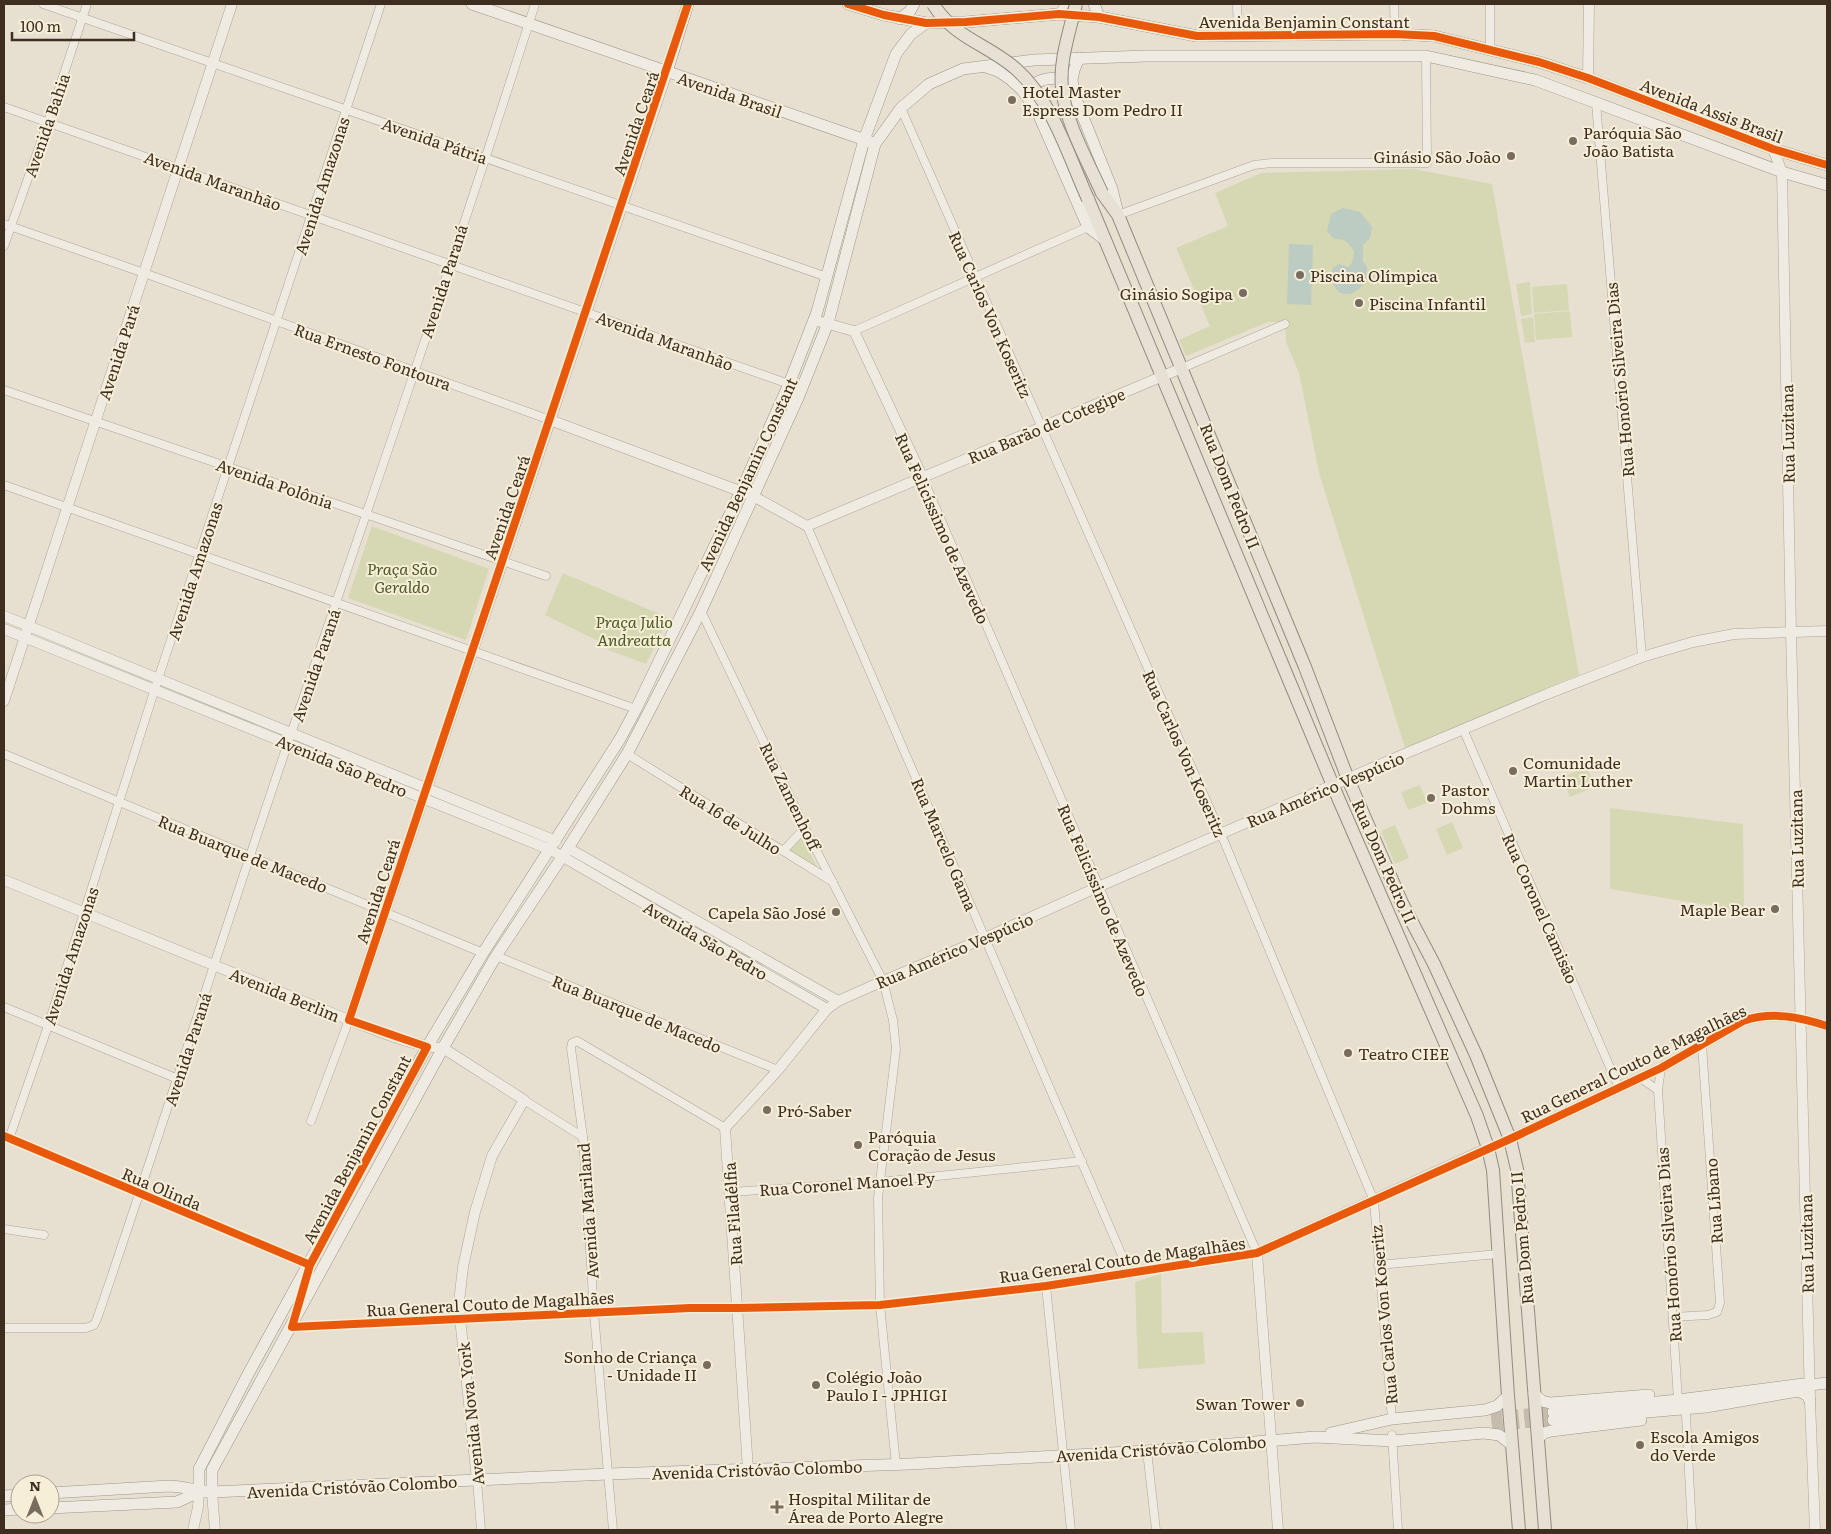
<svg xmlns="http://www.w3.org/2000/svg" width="1831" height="1534" viewBox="0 0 1831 1534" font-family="Literata,serif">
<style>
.green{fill:#d6d7b3}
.water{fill:#bcccc2}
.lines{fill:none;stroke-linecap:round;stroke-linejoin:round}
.secondary-tunnel{stroke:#c5bcae;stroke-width:11;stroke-dasharray:11 5.5;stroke-linecap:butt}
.minor-casing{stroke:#ada599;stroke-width:9}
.tertiary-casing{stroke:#ada599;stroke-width:11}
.secondary-casing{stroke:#9c958a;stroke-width:12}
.primary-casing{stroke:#928b80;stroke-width:14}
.minor{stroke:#efebe3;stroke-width:8}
.tertiary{stroke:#efebe3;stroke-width:10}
.secondary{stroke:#efebe3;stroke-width:11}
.primary{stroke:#e6e1d4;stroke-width:12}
.primary-bridge-casing{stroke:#928b80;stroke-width:14;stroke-linecap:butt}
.primary-bridge{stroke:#e6e1d4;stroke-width:12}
.cycleway-casing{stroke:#f7eed8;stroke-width:11}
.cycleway{stroke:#e8590c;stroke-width:8}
.poi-dot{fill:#786c5e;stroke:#f7eed8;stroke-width:2}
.labels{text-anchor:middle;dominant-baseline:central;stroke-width:4;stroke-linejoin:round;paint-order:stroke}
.street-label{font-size:16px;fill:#3d2e20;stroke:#f7eed8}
.poi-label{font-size:16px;fill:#3d2e20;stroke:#f7eed8;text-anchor:start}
.park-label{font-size:16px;font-style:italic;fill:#4d5a26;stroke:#f7eed8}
</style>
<rect width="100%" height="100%" fill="#e7e0d1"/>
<!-- green -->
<g class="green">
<path d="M1414,169L1492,184L1579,675L1405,748L1319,473L1299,373L1286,342L1285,322H1268L1186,356L1179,340L1210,326L1176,248L1228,226L1215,193L1261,173Z"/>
<path d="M1530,282L1532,314L1521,316L1516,284Z"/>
<path d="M1567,284L1569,310L1534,313L1532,287Z"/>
<path d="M1570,311L1572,337L1536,340L1534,314Z"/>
<path d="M1533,317L1535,342L1525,343L1521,319Z"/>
<path d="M372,526L489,569L466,640L348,598Z"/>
<path d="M563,573L669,618L646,664L608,650L612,643L601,637L598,641L545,615Z"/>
<path d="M1587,767L1595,787L1570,797L1562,777Z"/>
<path d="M1420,785L1427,803L1408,810L1401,792Z"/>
<path d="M1610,808L1743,824L1744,911L1610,889Z"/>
<path d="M1452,822L1463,848L1447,855L1436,829Z"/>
<path d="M1395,825L1409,858L1395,864L1381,831Z"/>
<path d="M802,837L819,871L789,851Z"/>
<path d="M1161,1274L1162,1333L1203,1332L1205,1364L1138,1369L1135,1282Z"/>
</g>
<!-- water -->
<g class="water">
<path d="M1343,208L1360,212L1372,227L1370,238L1363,245V262L1367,266C1368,283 1356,300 1338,292L1330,279L1333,268L1339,264L1348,267C1353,263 1354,258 1354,251C1347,241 1346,239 1334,239L1327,231L1331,214Z"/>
<path d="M1289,244L1313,245L1311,305L1287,304Z"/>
</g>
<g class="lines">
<!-- secondary-tunnel -->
<g class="secondary-tunnel">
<path d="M1491,1417L1553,1412"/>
<path d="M1492,1426L1553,1420"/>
</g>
<defs>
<g id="minor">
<path d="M43,4L827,277"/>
<path d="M1237,4L1238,36"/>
<path d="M1394,4L1395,34"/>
<path d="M1490,4V49"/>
<path d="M1059,14L1065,4"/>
<path d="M1596,103L1642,657"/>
<path d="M4,107L789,384"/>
<path d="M901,108L1221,834L1374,1201L1392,1419"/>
<path d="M1118,215L1254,165L1272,163H1427L1426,56"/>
<path d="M4,224L144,273L550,420"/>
<path d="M4,246L48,122L87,4"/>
<path d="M854,331L1088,227"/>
<path d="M1182,368L1285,324"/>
<path d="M4,390L546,576"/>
<path d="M4,485L636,709"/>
<path d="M807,526L1130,1274"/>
<path d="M701,611L805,828L883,981L893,1020L896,1049L878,1198L880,1305L896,1465"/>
<path d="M1463,729L1619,1088"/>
<path d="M4,754L483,953"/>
<path d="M627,754L833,882"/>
<path d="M783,851L805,828"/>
<path d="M496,956L778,1070"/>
<path d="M4,1007L178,1079"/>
<path d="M1661,1068L1658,1090L1678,1400"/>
<path d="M1640,1078L1658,1090"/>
<path d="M524,1100L583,1137"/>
<path d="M311,1121L349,1020"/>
<path d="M4,1136L310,1265"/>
<path d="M9,1139L48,1026L158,679L381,4"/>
<path d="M731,1192L880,1182L1082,1161"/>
<path d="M4,1229L44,1235"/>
<path d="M1378,1265L1498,1254"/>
<path d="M1046,1286L1071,1530"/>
<path d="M738,1308L880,1305L1046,1286L1257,1253L922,476"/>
<path d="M1673,1317L1708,1315L1717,1312L1720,1303L1702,1045"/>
<path d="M292,1327L690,1308"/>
<path d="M4,1328H86L94,1325L97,1319C164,1124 225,926 292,731C375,489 458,247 535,4"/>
<path d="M1686,1415L1692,1530"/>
<path d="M1392,1435L1398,1530"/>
<path d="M1147,1451L1156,1530"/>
<path d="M477,1480L481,1530"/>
<path d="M613,1530L594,1313L583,1137L571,1048L572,1043L577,1041L725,1128"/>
</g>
<g id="tertiary">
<path d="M1588,78L1589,4"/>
<path d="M1773,149L1782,172L1791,632L1810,1401L1815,1530"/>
<path d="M814,320L854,331L922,476"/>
<path d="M550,420L753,496L807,526L1182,368"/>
<path d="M4,616L556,841"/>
<path d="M4,629L551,850L827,1009"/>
<path d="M4,701L232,4"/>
<path d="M568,848L838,1001"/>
<path d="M4,880L349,1020C379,1031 410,1046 443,1048L524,1100L492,1156L475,1212L463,1267L459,1302L460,1318L477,1480"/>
<path d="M349,1020L667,72"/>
<path d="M1510,1139L1661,1068L1743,1021C1772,1011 1799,1017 1827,1026"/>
<path d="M748,1469L725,1128L778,1070L827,1009L838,1001L883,981L985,938L1098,887L1402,755L1547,694L1642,657L1693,642L1734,634L1827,631"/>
<path d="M212,1492L215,1530"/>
<path d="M193,1530L198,1507L199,1492"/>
<path d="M1278,1530L1257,1253L1488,1148"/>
</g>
<g id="secondary">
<path d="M472,4L871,142"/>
<path d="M848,4L884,15L926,23L966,22L1059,14L1099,17L1197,36L1395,34L1434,36L1539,62L1588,78L1773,149L1827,165"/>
<path d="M1094,4L1099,17"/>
<path d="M900,19L910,11L914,4"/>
<path d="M1079,58L1074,70L1072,80L1075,97L1112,189L1118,214"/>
<path d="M986,67L998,71L1010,79L1022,90L1037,111L1088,227L1105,240"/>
<path d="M667,72L688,4"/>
<path d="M1025,90C1040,78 1052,76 1071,80"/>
<path d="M1798,1391L1807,1395L1810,1401"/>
<path d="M1534,1394L1542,1401L1550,1403L1649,1395"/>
<path d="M1553,1412L1678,1400L1803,1384"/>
<path d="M1553,1420L1706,1407L1798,1391L1810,1385L1827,1383"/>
<path d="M1331,1433L1392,1419L1485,1410L1497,1406L1508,1396"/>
<path d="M1538,1438L1544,1433L1551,1431L1641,1420"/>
<path d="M199,1492V1469L210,1448L246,1378L427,1047L483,953L620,739L636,709L741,491L789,384L817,312L864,140L896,54L911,34L926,23"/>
<path d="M212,1492V1470L443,1048L496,956L568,848L627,754L701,611L798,398L828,323L875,144L901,108L929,84L963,69L1034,60L1146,56H1426L1535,80L1782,172L1827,185"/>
<path d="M50,1493L169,1486C184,1486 197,1492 212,1492L608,1474L910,1464L1147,1451L1315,1437L1393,1441L1484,1433L1499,1435L1512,1445"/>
<path d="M4,1496L20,1495"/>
<path d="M50,1508L177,1502L199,1492"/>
<path d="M4,1510L20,1509"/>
</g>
<g id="primary">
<path d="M1102,193L1118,215L1305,667L1348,779L1402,903L1434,964L1476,1055L1510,1139L1517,1169L1545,1530"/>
<path d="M1088,199L1339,800L1477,1116L1488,1148L1493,1170L1508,1396L1519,1530"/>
</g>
</defs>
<!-- minor casing -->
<use href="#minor" class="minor-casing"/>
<!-- tertiary casing -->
<use href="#tertiary" class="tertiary-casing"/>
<!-- secondary casing -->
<use href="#secondary" class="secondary-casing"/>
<!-- primary casing -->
<use href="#primary" class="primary-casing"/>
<!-- minor -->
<use href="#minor" class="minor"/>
<!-- tertiary -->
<use href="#tertiary" class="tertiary"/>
<!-- secondary -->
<use href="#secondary" class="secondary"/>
<!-- primary -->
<use href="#primary" class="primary"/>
<defs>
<g id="primary-bridge">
<path d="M933,4C955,39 988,44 1016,69C1053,102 1068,155 1088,199"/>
<path d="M1076,4C1070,30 1059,61 1062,88C1065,121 1088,162 1102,193"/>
</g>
</defs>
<!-- primary-bridge casing -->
<use href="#primary-bridge" class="primary-bridge-casing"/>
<!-- primary-bridge -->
<use href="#primary-bridge" class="primary-bridge"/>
<defs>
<g id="cycleway">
<path d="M688,4L349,1020L427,1047L310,1265L292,1327L690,1308H738L880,1305L1046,1286L1257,1253L1510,1139L1661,1068L1743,1021C1772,1011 1799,1017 1827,1026"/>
<path d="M848,4L884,15L926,23L966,22L1059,14L1099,17L1197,36L1395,34L1434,36L1539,62L1588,78L1773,149L1827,165"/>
<path d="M4,1136L310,1265"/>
</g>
</defs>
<!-- cycleway casing -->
<use href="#cycleway" class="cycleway-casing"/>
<!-- cycleway -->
<use href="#cycleway" class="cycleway"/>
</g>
<!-- markers -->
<g class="poi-dot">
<circle cx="1012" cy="100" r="5"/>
<circle cx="1573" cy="141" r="5"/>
<circle cx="1511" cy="156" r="5"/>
<circle cx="1300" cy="275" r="5"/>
<circle cx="1243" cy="293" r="5"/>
<circle cx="1359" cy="303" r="5"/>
<circle cx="1513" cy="771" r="5"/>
<circle cx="1431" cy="798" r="5"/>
<circle cx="1775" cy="909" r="5"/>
<circle cx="836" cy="912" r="5"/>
<circle cx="1348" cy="1053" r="5"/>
<circle cx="767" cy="1110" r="5"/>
<circle cx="858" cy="1145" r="5"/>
<circle cx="707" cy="1365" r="5"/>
<circle cx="816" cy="1385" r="5"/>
<circle cx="1300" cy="1403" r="5"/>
<circle cx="1640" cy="1445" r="5"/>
<path d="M774.5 1499.5h5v5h5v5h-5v5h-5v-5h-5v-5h5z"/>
</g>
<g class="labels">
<!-- street labels -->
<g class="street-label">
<text x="1304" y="21">Avenida Benjamin Constant</text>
<text transform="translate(730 94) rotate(19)">Avenida Brasil</text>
<text transform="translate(1712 110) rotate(21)">Avenida Assis Brasil</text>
<text transform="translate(635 123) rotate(-71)">Avenida Ceará</text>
<text transform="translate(46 125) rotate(-71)">Avenida Bahia</text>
<text transform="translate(435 140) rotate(19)">Avenida Pátria</text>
<text transform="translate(213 180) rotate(20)">Avenida Maranhão</text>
<text transform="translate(321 186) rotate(-72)">Avenida Amazonas</text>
<text transform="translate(443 281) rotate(-72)">Avenida Paraná</text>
<text transform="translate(991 314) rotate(66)">Rua Carlos Von Koseritz</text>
<text transform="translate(665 340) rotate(20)">Avenida Maranhão</text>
<text transform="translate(118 352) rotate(-72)">Avenida Pará</text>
<text transform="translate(373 356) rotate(20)">Rua Ernesto Fontoura</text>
<text transform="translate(1619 380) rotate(-95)">Rua Honório Silveira Dias</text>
<text transform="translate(1046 425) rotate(-23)">Rua Barão de Cotegipe</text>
<text transform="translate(1787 434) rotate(-91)">Rua Luzitana</text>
<text transform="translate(747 474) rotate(-65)">Avenida Benjamin Constant</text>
<text transform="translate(275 483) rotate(19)">Avenida Polônia</text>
<text transform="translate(1231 486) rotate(68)">Rua Dom Pedro II</text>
<text transform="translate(506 507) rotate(-71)">Avenida Ceará</text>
<text transform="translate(943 528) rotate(66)">Rua Felicíssimo de Azevedo</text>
<text transform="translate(194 571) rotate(-72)">Avenida Amazonas</text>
<text transform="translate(315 665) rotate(-71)">Avenida Paraná</text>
<text transform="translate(1185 753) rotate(66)">Rua Carlos Von Koseritz</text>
<text transform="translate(342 765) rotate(22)">Avenida São Pedro</text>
<text transform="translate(1325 789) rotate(-23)">Rua Américo Vespúcio</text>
<text transform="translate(791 796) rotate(64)">Rua Zamenhoff</text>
<text transform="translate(731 819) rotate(32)">Rua 16 de Julho</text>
<text transform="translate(1796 839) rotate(-91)">Rua Luzitana</text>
<text transform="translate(945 844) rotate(67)">Rua Marcelo Gama</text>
<text transform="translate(243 853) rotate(22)">Rua Buarque de Macedo</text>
<text transform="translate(1385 861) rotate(66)">Rua Dom Pedro II</text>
<text transform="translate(377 891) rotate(-72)">Avenida Ceará</text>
<text transform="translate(1104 900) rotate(67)">Rua Felicíssimo de Azevedo</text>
<text transform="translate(1541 908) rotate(66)">Rua Coronel Camisão</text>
<text transform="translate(706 940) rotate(30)">Avenida São Pedro</text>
<text transform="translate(954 950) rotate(-23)">Rua Américo Vespúcio</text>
<text transform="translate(70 956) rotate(-72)">Avenida Amazonas</text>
<text transform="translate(285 994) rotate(22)">Avenida Berlim</text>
<text transform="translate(637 1013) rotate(22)">Rua Buarque de Macedo</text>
<text transform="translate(187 1049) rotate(-72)">Avenida Paraná</text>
<text transform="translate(1633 1063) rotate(-26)">Rua General Couto de Magalhães</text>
<text transform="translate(356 1149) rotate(-62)">Avenida Benjamin Constant</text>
<text transform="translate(847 1183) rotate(-4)">Rua Coronel Manoel Py</text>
<text transform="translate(162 1188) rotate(23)">Rua Olinda</text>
<text transform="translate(1713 1201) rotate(-94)">Rua Líbano</text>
<text transform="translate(587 1211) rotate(-94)">Avenida Mariland</text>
<text transform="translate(732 1214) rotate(-94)">Rua Filadélfia</text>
<text transform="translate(1521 1238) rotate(-95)">Rua Dom Pedro II</text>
<text transform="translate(1806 1244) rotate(-91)">Rua Luzitana</text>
<text transform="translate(1668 1245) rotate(-94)">Rua Honório Silveira Dias</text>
<text transform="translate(1122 1259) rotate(-8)">Rua General Couto de Magalhães</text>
<text transform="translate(490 1303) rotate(-3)">Rua General Couto de Magalhães</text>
<text transform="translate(1383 1315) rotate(-95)">Rua Carlos Von Koseritz</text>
<text transform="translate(470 1414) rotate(-96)">Avenida Nova York</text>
<text transform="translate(1161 1448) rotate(-4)">Avenida Cristóvão Colombo</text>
<text transform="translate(757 1469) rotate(-2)">Avenida Cristóvão Colombo</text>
<text transform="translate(352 1486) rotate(-3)">Avenida Cristóvão Colombo</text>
</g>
<!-- poi labels -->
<g class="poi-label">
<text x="1022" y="91">Hotel Master<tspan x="1022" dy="18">Espress Dom Pedro II</tspan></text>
<text x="1583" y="132">Paróquia São<tspan x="1583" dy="18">João Batista</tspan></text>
<text x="1501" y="156" text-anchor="end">Ginásio São João</text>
<text x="1310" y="275">Piscina Olímpica</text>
<text x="1233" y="293" text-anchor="end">Ginásio Sogipa</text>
<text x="1369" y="303">Piscina Infantil</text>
<text x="1523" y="762">Comunidade<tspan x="1523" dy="18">Martin Luther</tspan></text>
<text x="1441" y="789">Pastor<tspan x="1441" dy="18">Dohms</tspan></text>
<text x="1765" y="909" text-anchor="end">Maple Bear</text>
<text x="826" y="912" text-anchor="end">Capela São José</text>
<text x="1358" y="1053">Teatro CIEE</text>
<text x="777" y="1110">Pró-Saber</text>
<text x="868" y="1136">Paróquia<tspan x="868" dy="18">Coração de Jesus</tspan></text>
<text x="697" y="1356" text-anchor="end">Sonho de Criança<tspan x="697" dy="18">- Unidade II</tspan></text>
<text x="826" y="1376">Colégio João<tspan x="826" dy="18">Paulo I - JPHIGI</tspan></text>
<text x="1290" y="1403" text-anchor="end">Swan Tower</text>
<text x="1650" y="1436">Escola Amigos<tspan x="1650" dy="18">do Verde</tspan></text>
<text x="788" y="1498">Hospital Militar de<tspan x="788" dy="18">Área de Porto Alegre</tspan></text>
</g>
<!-- park labels -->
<g class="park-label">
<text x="402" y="568">Praça São<tspan x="402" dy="18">Geraldo</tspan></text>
<text x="634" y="621">Praça Julio<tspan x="634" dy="18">Andreatta</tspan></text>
</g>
</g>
<!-- border -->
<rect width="1831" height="1534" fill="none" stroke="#3d2e20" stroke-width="10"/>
<!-- north arrow -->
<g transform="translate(35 1499)"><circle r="24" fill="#f7eed8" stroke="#ada18e"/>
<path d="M0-4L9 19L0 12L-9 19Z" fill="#786c5e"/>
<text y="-8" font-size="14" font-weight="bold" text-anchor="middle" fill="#3d2e20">N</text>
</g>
<!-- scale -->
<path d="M12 32v8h122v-8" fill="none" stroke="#3d2e20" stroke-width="2.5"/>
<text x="20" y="32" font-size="15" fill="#3d2e20" stroke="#f7eed8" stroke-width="4" paint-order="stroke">100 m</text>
</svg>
